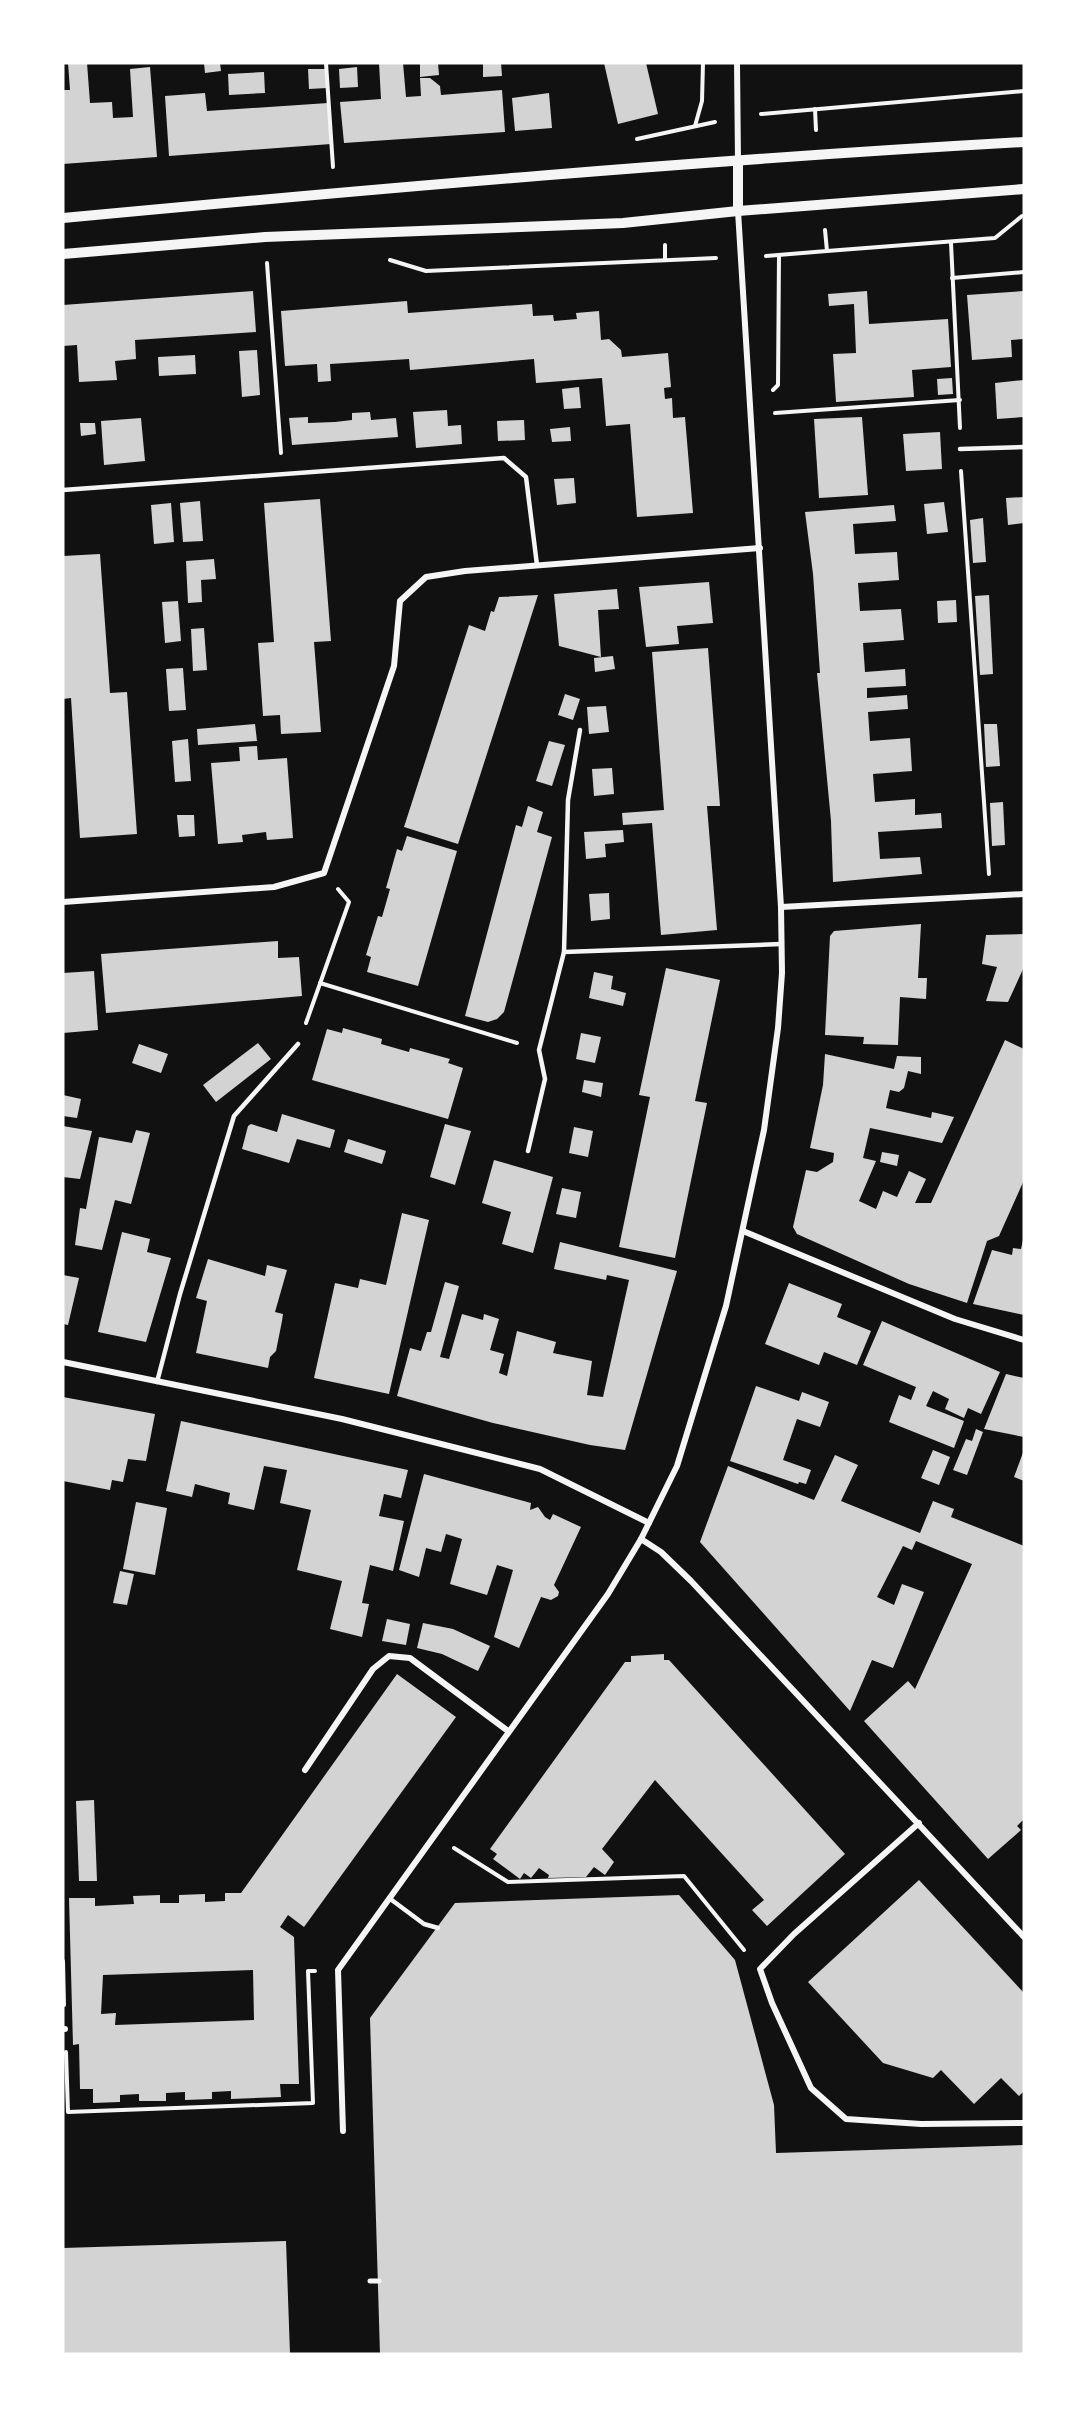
<svg xmlns="http://www.w3.org/2000/svg" width="1087" height="2417" viewBox="0 0 1087 2417" font-family="'Space Grotesk',sans-serif">
<style>
.building{fill:#d3d3d3;fill-rule:evenodd}
.lines{fill:none;stroke-linecap:round;stroke-linejoin:round}
.path{stroke:#f5f5f5;stroke-width:4}
.service{stroke:#f5f5f5;stroke-width:4.5}
.pedestrian{stroke:#f5f5f5;stroke-width:5}
.minor{stroke:#f5f5f5;stroke-width:6}
.tertiary{stroke:#f5f5f5;stroke-width:10}
</style>
<rect width="100%" height="100%" fill="#111"/>
<!-- building -->
<g class="building">
<path d="M68,63H87L90,103L112,102L113,118L133,117L130,69L150,67L157,157L63,164V90H70Z"/>
<path d="M204,63H220L221,71L205,73Z"/>
<path d="M379,63H403L406,97L421,96L420,78H430L440,86L441,95L502,90L505,132L344,143L340,102L381,99Z"/>
<path d="M420,63H438L439,75L420,77Z"/>
<path d="M483,63H501L502,76L483,77Z"/>
<path d="M604,63H646L658,114L618,124Z"/>
<path d="M357,67L358,87L340,88L339,69Z"/>
<path d="M308,69H326L327,88L309,89Z"/>
<path d="M264,72L265,93L229,95L228,74Z"/>
<path d="M205,93L207,111L328,103L331,144L169,156L165,96Z"/>
<path d="M549,93L552,128L515,131L512,98Z"/>
<path d="M253,291L256,332L135,340L136,359L115,361L117,380L79,382L77,345L63,346V305Z"/>
<path d="M867,291L869,324L948,319L951,367L912,370L914,397L836,402L833,354L856,353L854,304L829,306L828,294Z"/>
<path d="M1024,291V339L1011,340L1012,357L972,360L967,295Z"/>
<path d="M407,301L408,313L532,304L533,316L553,315L554,321L577,319L576,313L599,311L601,340L609,339L621,350L622,357L668,353L671,387L664,388L665,399L672,398L673,418L685,417L693,513L637,517L630,424L606,426L602,378L536,383L534,359L410,370L409,359L330,364L331,381L318,382L317,364L285,366L281,311Z"/>
<path d="M257,350L260,395L242,397L239,351Z"/>
<path d="M195,355L196,374L159,376L158,357Z"/>
<path d="M952,378L953,394L938,395L937,379Z"/>
<path d="M1024,380V417L997,419L995,383Z"/>
<path d="M579,387L581,408L564,409L562,389Z"/>
<path d="M447,410L448,426L461,425L462,444L416,448L413,412Z"/>
<path d="M370,412L371,420L396,418L398,437L292,445L289,418L308,417V423L335,422L352,420V413Z"/>
<path d="M862,417L868,495L819,498L814,419Z"/>
<path d="M141,418L145,461L104,465L101,421Z"/>
<path d="M524,420L525,440L498,441L497,421Z"/>
<path d="M80,423H95L96,434L81,436Z"/>
<path d="M570,427L571,441L552,442L550,429Z"/>
<path d="M940,432L942,469L906,471L903,434Z"/>
<path d="M574,478L576,503L557,505L554,479Z"/>
<path d="M1024,497V523L1008,525L1006,498Z"/>
<path d="M320,499L331,641L314,642L321,732L281,734L280,715L263,716L258,643L274,642L264,503Z"/>
<path d="M200,501L203,541L183,542L180,503Z"/>
<path d="M944,502L948,532L927,534L924,504Z"/>
<path d="M171,503L174,542L154,544L151,505Z"/>
<path d="M894,505L896,521L853,524L855,554L897,552L898,567L899,580L858,583L860,611L901,609L904,640L863,643L865,672L905,669L906,686L867,688V698L907,695L908,709L868,712L870,741L910,738L912,771L873,774L875,802L915,799V815L941,813L942,828L878,832L880,859L920,857L922,874L833,882L831,821L817,673H820L813,574L805,512Z"/>
<path d="M983,518L986,562L973,563L970,520Z"/>
<path d="M100,554L110,693L127,692L137,834L80,838L71,698L63,699V556Z"/>
<path d="M214,559L216,579L201,580L202,602L188,603L186,561Z"/>
<path d="M709,582L713,623L677,626L679,644L646,647L639,587Z"/>
<path d="M617,589L619,609L598,610L601,657L559,646L554,594Z"/>
<path d="M538,595L458,844L404,827L469,625L485,631L491,611L494,612L499,597Z"/>
<path d="M989,595L993,674L980,675L975,596Z"/>
<path d="M956,600L957,622L938,623L937,601Z"/>
<path d="M178,601L181,641L165,643L162,602Z"/>
<path d="M204,628L207,670L193,671L191,629Z"/>
<path d="M708,648L720,806H707L717,930L661,935L652,823L623,825L622,813L664,810L652,652Z"/>
<path d="M613,656L615,669L595,672L594,658Z"/>
<path d="M183,668L186,710L169,711L166,669Z"/>
<path d="M565,694L580,699L573,720L558,715Z"/>
<path d="M606,706L609,732L589,734L587,707Z"/>
<path d="M255,724L257,741L198,745L197,729Z"/>
<path d="M984,724H997L1000,766L986,767Z"/>
<path d="M188,739L191,781L175,782L172,741Z"/>
<path d="M549,741L565,745L552,786L536,781Z"/>
<path d="M257,746L258,760L287,758L293,838L267,840L266,832L242,835L243,842L218,844L211,763L240,761L239,747Z"/>
<path d="M612,768L614,794L594,796L592,769Z"/>
<path d="M1003,802L1005,845L992,846L990,803Z"/>
<path d="M528,806L543,812L537,832L552,837L504,1012L497,1019L488,1022L465,1016L516,825L522,827Z"/>
<path d="M177,815H194L195,836L179,837Z"/>
<path d="M623,830L624,842L605,844L606,857L586,859L584,832Z"/>
<path d="M407,836L457,851L418,986L367,972L371,957L366,955L378,916L382,917L390,889L386,888L397,849L402,851Z"/>
<path d="M609,893L610,919L591,921L589,894Z"/>
<path d="M921,924L918,978H927L926,999L900,997L898,1045L863,1044L864,1037L825,1035L830,936L834,931Z"/>
<path d="M1024,934V967L1008,1002L986,1001L997,967L982,964L986,935Z"/>
<path d="M278,941V958L299,957L302,996L106,1013L101,954Z"/>
<path d="M666,968L720,980L695,1101L707,1103L675,1258L619,1247L650,1097L639,1095Z"/>
<path d="M94,971L98,1030L63,1033V973Z"/>
<path d="M594,972L613,976L611,989L626,993L623,1006L589,998Z"/>
<path d="M343,1028L382,1039L381,1044L409,1052L410,1048L450,1059L448,1063L463,1068L448,1119L312,1080L327,1029L342,1033Z"/>
<path d="M581,1033L601,1037L595,1063L576,1059Z"/>
<path d="M1005,1040L1024,1049V1180L999,1236L987,1241L967,1303L909,1284L797,1234L793,1227L806,1170L817,1172L833,1162L834,1153L810,1148L823,1085L825,1054L894,1069L897,1056L921,1057V1074L908,1071L904,1088L899,1092L890,1090L886,1108L931,1118L932,1112L954,1117L942,1143L870,1128L863,1158L876,1161L859,1201L876,1209L883,1191L897,1197L909,1171L926,1179L915,1203H931Z"/>
<path d="M258,1043L271,1059L216,1102L203,1085Z"/>
<path d="M139,1044L168,1054L161,1073L132,1063Z"/>
<path d="M584,1080L603,1083L601,1097L582,1092Z"/>
<path d="M63,1095L81,1099L77,1118L63,1116Z"/>
<path d="M282,1114L335,1130L330,1148L297,1139L289,1163L242,1149L248,1126L251,1124L277,1132Z"/>
<path d="M445,1124L471,1131L455,1185L430,1177Z"/>
<path d="M63,1126L92,1131L80,1179L63,1177Z"/>
<path d="M574,1127L593,1131L588,1157L569,1153Z"/>
<path d="M136,1130L150,1133L131,1204L115,1200L102,1250L75,1245L80,1208L86,1209L99,1137L132,1143Z"/>
<path d="M348,1139L386,1151L382,1164L344,1152Z"/>
<path d="M882,1152L899,1155L897,1166L880,1162Z"/>
<path d="M494,1160L553,1177L533,1253L502,1244L511,1212L482,1203Z"/>
<path d="M562,1188L581,1192L576,1218L556,1214Z"/>
<path d="M402,1213L429,1220L389,1394L314,1378L335,1283L358,1288L360,1279L386,1285Z"/>
<path d="M122,1232L150,1239L147,1252L171,1258L146,1342L98,1332Z"/>
<path d="M1023,1240L1024,1315L973,1304L992,1250L1012,1255L1013,1248L1021,1249Z"/>
<path d="M560,1242L677,1271L625,1450L590,1445L493,1423L397,1396L410,1348L421,1351L427,1332H431L445,1282L459,1286L440,1357L449,1359L462,1314L483,1320L484,1314L499,1319L490,1350L504,1354L499,1373L507,1376L517,1331L556,1342L553,1353L592,1361L587,1395L603,1397L629,1280L607,1275L606,1280L554,1269Z"/>
<path d="M208,1259L265,1276L267,1265L287,1270L275,1312L283,1314L282,1321L276,1351L270,1357L268,1368L196,1353L207,1301L196,1298Z"/>
<path d="M63,1275L79,1278L68,1325L63,1324Z"/>
<path d="M789,1283L842,1304L837,1317L871,1331L857,1365L824,1352L819,1365L765,1344Z"/>
<path d="M882,1321L1000,1372L981,1414L968,1408L964,1418L945,1409L949,1399L933,1391L926,1406L964,1421L954,1448L889,1422L899,1395L911,1400L916,1387L863,1365Z"/>
<path d="M1006,1374L1024,1378V1437L984,1429Z"/>
<path d="M756,1386L799,1401L802,1392L829,1402L820,1427L797,1419L783,1460L811,1470L806,1484L799,1482L798,1484L730,1461Z"/>
<path d="M63,1397L155,1414L146,1461L128,1459L123,1482L112,1480L110,1490L63,1481Z"/>
<path d="M181,1421L408,1470L401,1498L384,1494L379,1516L404,1521L393,1571L370,1565L362,1603L369,1604L362,1637L330,1629L342,1581L297,1570L311,1510L280,1503L287,1470L264,1466L254,1510L228,1504L230,1493L195,1484L192,1497L166,1491Z"/>
<path d="M976,1429L983,1432L967,1475L953,1470L966,1439L972,1441Z"/>
<path d="M933,1450L950,1457L939,1485L921,1478Z"/>
<path d="M1024,1450V1481L1014,1477Z"/>
<path d="M835,1455L858,1465L841,1501L920,1533L933,1501L954,1509L951,1517L1024,1546V1819L1017,1826L1021,1830L988,1859L864,1721L908,1681L915,1689L972,1564L916,1541L912,1550L903,1546L877,1597L894,1605L902,1584L924,1592L893,1668L872,1660L850,1711L700,1542L728,1466L814,1500Z"/>
<path d="M424,1474L531,1503L530,1510L538,1507L545,1517L550,1520L553,1514L581,1527L554,1585L559,1592L558,1596L551,1600L541,1597L519,1648L494,1637L513,1570L497,1565L487,1595L450,1584L462,1539L446,1534L441,1552L426,1548L419,1577L399,1570Z"/>
<path d="M136,1502L167,1508L155,1575L123,1569Z"/>
<path d="M120,1571L134,1574L127,1605L113,1603Z"/>
<path d="M387,1619L410,1624L406,1645L382,1641Z"/>
<path d="M423,1623L453,1629L490,1646L478,1671L442,1654L417,1648Z"/>
<path d="M664,1654V1660H669L845,1854L767,1926L752,1910L764,1900L655,1780L602,1849L614,1862L605,1875L594,1867L586,1877L548,1878L549,1875L539,1868L531,1878L524,1873L520,1879L493,1859L497,1854L490,1849L625,1662H631V1656Z"/>
<path d="M397,1674L456,1717L304,1927L288,1915L280,1927L294,1937L299,2084H280L281,2097L231,2099V2091L212,2092V2099L185,2100V2092L166,2093V2101H139V2094L120,2095V2102L93,2103V2089H80L79,2044L73,2045L69,1898H95V1906L134,1904L133,1896L160,1895V1903H179V1895L205,1894V1902L225,1901V1893H241ZM253,1970L254,2020L115,2025L116,2013L101,2014L103,1975Z"/>
<path d="M94,1800L97,1881H79L76,1801Z"/>
<path d="M919,1880L1024,1993V2091L1019,2096L1001,2078L974,2104L941,2070L933,2078L883,2063L808,1982Z"/>
<path d="M679,1895L735,1960L774,2105L776,2153L1024,2145V2354H380L370,2018L455,1903Z"/>
<path d="M286,2241L290,2354H63V2248Z"/>
</g>
<g class="lines">
<!-- path -->
<g class="path">
<path d="M326,63L333,167"/>
<path d="M815,109L816,130"/>
<path d="M761,114L1024,91"/>
<path d="M695,126L702,101L703,63"/>
<path d="M637,139L715,122"/>
<path d="M951,243L960,428"/>
<path d="M665,245V260"/>
<path d="M827,251L995,238L1022,216"/>
<path d="M766,256L827,251L825,230"/>
<path d="M390,260L426,271L716,258"/>
<path d="M267,263L281,453"/>
<path d="M952,278L1024,272"/>
<path d="M773,390L778,385L779,255"/>
<path d="M775,413L960,400"/>
<path d="M961,471L989,874"/>
<path d="M320,983L517,1043"/>
<path d="M306,1023L349,902L338,889"/>
<path d="M454,1848L508,1882L684,1876L744,1950"/>
<path d="M63,1961L64,2005"/>
<path d="M66,2052L68,2112L313,2103L308,1971H315"/>
</g>
<!-- service -->
<g class="service">
<path d="M960,449L1024,447"/>
<path d="M63,490L504,458L526,477L537,565"/>
<path d="M564,952L781,944"/>
<path d="M528,1151L545,1079L539,1050L564,952L568,800L580,730"/>
<path d="M157,1382L180,1294L234,1116L298,1044"/>
<path d="M389,1898L424,1924L438,1928"/>
</g>
<!-- pedestrian -->
<path class="pedestrian" d="M370,2281H379"/>
<!-- minor -->
<g class="minor">
<path d="M737,63L738,161"/>
<path d="M63,902L274,887L324,873L394,666L400,601L426,577L465,571L760,548"/>
<path d="M781,907L1024,894"/>
<path d="M743,1231L955,1319L1024,1340"/>
<path d="M63,1362L342,1419L540,1469L649,1523"/>
<path d="M641,1539L661,1552L691,1581L1024,1937"/>
<path d="M305,1770L373,1669L389,1656L410,1658L508,1731"/>
<path d="M919,1823L794,1934L760,1969L772,2003L811,2088L846,2119L921,2124L1024,2123"/>
<path d="M63,2029H65"/>
<path d="M343,2131L338,1970L608,1594L641,1539L677,1466L726,1306L764,1130L778,1028L782,973L781,907L738,211"/>
</g>
<!-- tertiary -->
<g class="tertiary">
<path d="M738,162V211"/>
<path d="M63,218C383,188 703,160 1024,142"/>
<path d="M63,254L265,237L623,223L738,211L1024,189"/>
</g>
</g>
<!-- border -->
<rect width="1087" height="2417" fill="none" stroke="#ffffff" stroke-width="129"/>
</svg>
